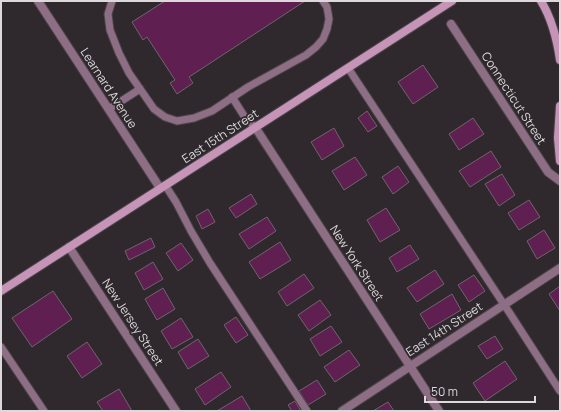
<svg xmlns="http://www.w3.org/2000/svg" width="561" height="412" viewBox="0 0 561 412" font-family="Manrope,sans-serif">
<style>
.building{fill:#601f51;stroke:#6d666b}
.lines{fill:none;stroke-linecap:round;stroke-linejoin:round}
.lane-casing{stroke:#4b4549;stroke-width:9}
.street-casing{stroke:#4b4549;stroke-width:10}
.secondary-casing{stroke:#4b4549;stroke-width:10}
.lane{stroke:#8e6e84;stroke-width:7}
.street{stroke:#8e6e84;stroke-width:8}
.secondary{stroke:#c694b7;stroke-width:8}
.labels{text-anchor:middle;dominant-baseline:central;stroke-width:3.5;stroke-linejoin:round;paint-order:stroke}
.street-label{font-size:12px;fill:#dcd8db;stroke:#2f292d}
</style>
<rect width="100%" height="100%" fill="#2f292d"/>
<!-- building -->
<g class="building">
<path d="M165,1H305L189,77L193,83L177,94L170,83L175,80L147,37L143,40L132,22Z"/>
<path d="M423,65L438,87L413,104L398,82Z"/>
<path d="M367,111L377,126L368,132L358,118Z"/>
<path d="M473,118L484,134L459,150L449,134Z"/>
<path d="M334,128L344,146L322,160L311,142Z"/>
<path d="M491,151L501,167L470,187L459,171Z"/>
<path d="M355,157L367,175L344,190L332,171Z"/>
<path d="M398,166L409,182L393,194L382,177Z"/>
<path d="M502,174L515,195L499,206L485,184Z"/>
<path d="M251,194L257,204L236,218L229,208Z"/>
<path d="M529,200L540,217L519,230L508,213Z"/>
<path d="M386,208L400,230L380,242L367,220Z"/>
<path d="M208,209L215,222L202,229L196,216Z"/>
<path d="M267,217L276,231L249,249L239,234Z"/>
<path d="M544,230L555,248L537,259L527,241Z"/>
<path d="M151,238L155,247L129,260L125,251Z"/>
<path d="M280,242L291,260L260,279L249,262Z"/>
<path d="M181,243L193,260L178,271L166,253Z"/>
<path d="M410,245L419,259L397,272L389,258Z"/>
<path d="M153,262L163,279L144,290L135,273Z"/>
<path d="M435,270L444,284L417,302L407,288Z"/>
<path d="M304,274L314,288L287,306L278,292Z"/>
<path d="M474,275L485,291L469,302L458,285Z"/>
<path d="M560,286V311L549,294Z"/>
<path d="M163,288L175,309L157,320L145,299Z"/>
<path d="M53,291L72,319L32,347L12,318Z"/>
<path d="M452,294L461,310L429,329L420,314Z"/>
<path d="M320,300L331,315L309,331L298,315Z"/>
<path d="M236,317L248,335L236,343L224,325Z"/>
<path d="M181,318L193,337L172,349L161,331Z"/>
<path d="M331,326L342,342L320,356L310,339Z"/>
<path d="M495,336L503,349L487,359L478,346Z"/>
<path d="M198,339L209,356L188,369L178,352Z"/>
<path d="M87,342L102,364L82,378L67,356Z"/>
<path d="M349,350L360,365L335,382L324,367Z"/>
<path d="M505,361L517,379L485,401L473,383Z"/>
<path d="M221,372L231,387L205,405L195,389Z"/>
<path d="M317,380L326,394L308,405L299,391Z"/>
<path d="M119,389L132,411H103L97,402Z"/>
<path d="M242,396L251,411H217Z"/>
<path d="M295,401L301,411H292L288,405Z"/>
<path d="M388,402L394,411H373Z"/>
</g>
<g class="lines">
<defs>
<g id="lane">
<path d="M112,1L108,14L110,30L119,53L129,73L154,109L165,117L177,121L194,118L212,111L248,87L306,55L316,47L323,39L327,29L329,19L327,7L323,1"/>
<path d="M348,68L509,312L560,391"/>
<path d="M232,97L246,119L255,127"/>
<path d="M109,109L140,89"/>
<path d="M165,185L176,202L191,231L210,263L307,411"/>
<path d="M1,347L44,411"/>
</g>
<g id="street">
<path d="M38,1L160,188"/>
<path d="M451,24L548,172L560,181"/>
<path d="M255,127L439,411"/>
<path d="M69,247L176,411"/>
<path d="M342,411L560,268"/>
</g>
<g id="secondary">
<path d="M541,1C552,19 557,39 560,60"/>
<path d="M560,106L558,138L560,161"/>
<path d="M1,291L452,1"/>
</g>
</defs>
<!-- lane casing -->
<use href="#lane" class="lane-casing"/>
<!-- street casing -->
<use href="#street" class="street-casing"/>
<!-- secondary casing -->
<use href="#secondary" class="secondary-casing"/>
<!-- lane -->
<use href="#lane" class="lane"/>
<!-- street -->
<use href="#street" class="street"/>
<!-- secondary -->
<use href="#secondary" class="secondary"/>
</g>
<g class="labels">
<!-- street labels -->
<g class="street-label">
<text transform="translate(109 88) rotate(57)">Learnard Avenue</text>
<text transform="translate(514 98) rotate(57)">Connecticut Street</text>
<text transform="translate(220 136) rotate(-33)">East 15th Street</text>
<text transform="translate(357 263) rotate(57)">New York Street</text>
<text transform="translate(133 322) rotate(57)">New Jersey Street</text>
<text transform="translate(444 329) rotate(-33)">East 14th Street</text>
</g>
</g>
<!-- border -->
<rect width="561" height="412" fill="none" stroke="#dcd8db" stroke-width="4"/>
<!-- scale -->
<path d="M425 396v6h110v-6" fill="none" stroke="#dcd8db" stroke-width="2"/>
<text x="431" y="396" font-size="12" fill="#dcd8db" stroke="#2f292d" stroke-width="3" paint-order="stroke">50 m</text>
</svg>
